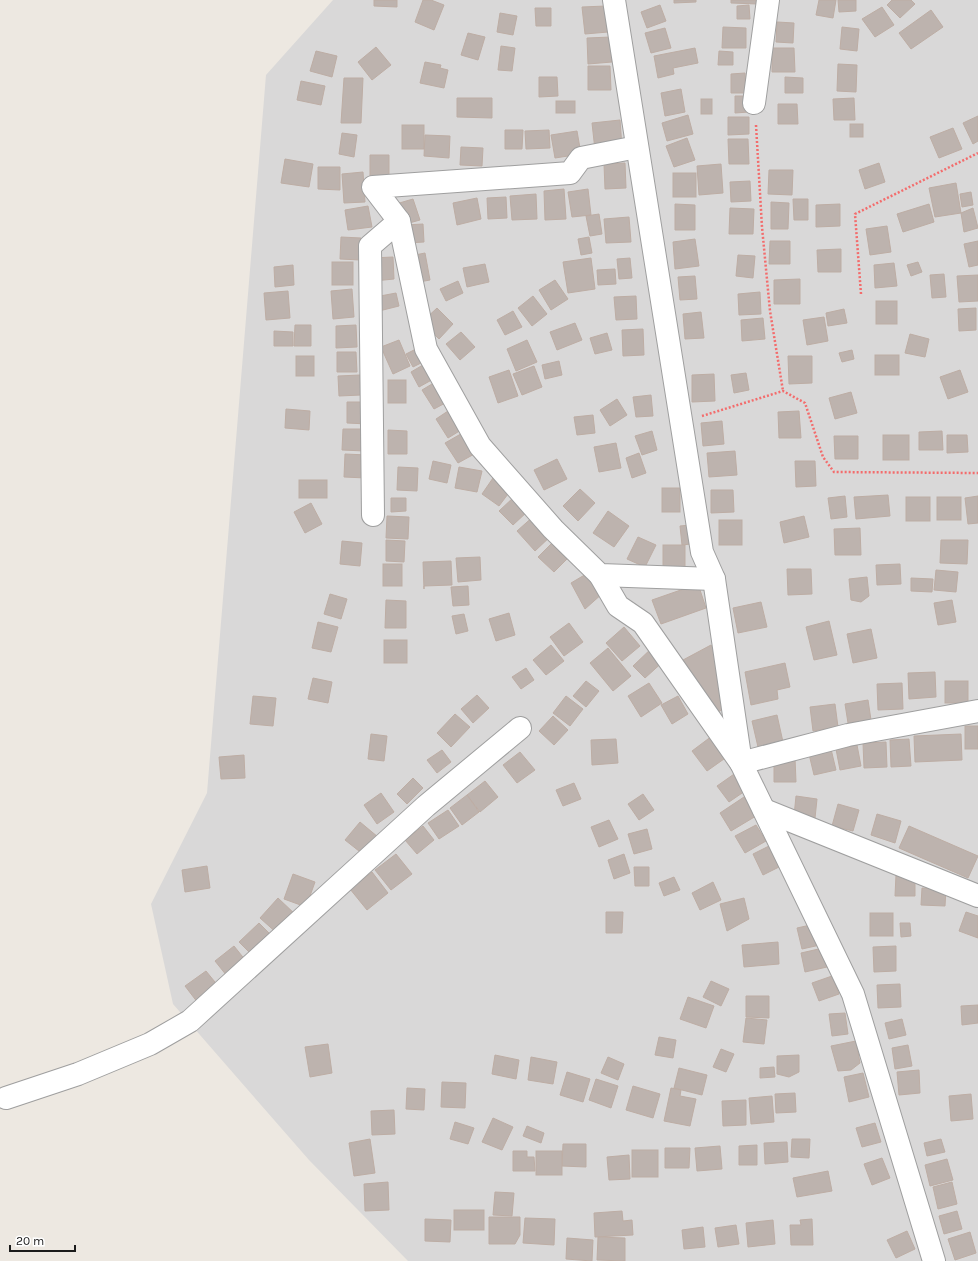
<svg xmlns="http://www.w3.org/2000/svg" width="978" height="1261" viewBox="0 0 978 1261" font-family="Karla,sans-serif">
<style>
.residential{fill:#d9d8d8}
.building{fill:#bdb3ae;stroke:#bdada4}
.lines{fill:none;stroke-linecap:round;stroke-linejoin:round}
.minor-casing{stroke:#9f9f9f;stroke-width:24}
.path{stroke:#f36c6c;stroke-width:2.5;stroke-dasharray:2 2;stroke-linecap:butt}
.minor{stroke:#fff;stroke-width:22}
</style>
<rect width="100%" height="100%" fill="#ede8e1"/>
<!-- residential -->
<path class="residential" d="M333,0H978V1261H408L309,1160L173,1004L151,904L207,793L266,75Z"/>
<!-- building -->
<g class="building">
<path d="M374,0H397V7L374,6Z"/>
<path d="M423,0H431L444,5L434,30L415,22Z"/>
<path d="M674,0H696V2L674,3Z"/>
<path d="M731,0H758V4L731,3Z"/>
<path d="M819,0H836L833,18L816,15Z"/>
<path d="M838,0H856V11L839,12Z"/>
<path d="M892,0H911L915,4L900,18L887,5Z"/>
<path d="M660,5L666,21L647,28L641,12Z"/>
<path d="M749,5L750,19H737V6Z"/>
<path d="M606,6L608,32L585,34L582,7Z"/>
<path d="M882,7L894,25L875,37L862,19Z"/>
<path d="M535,8H551V26H536Z"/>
<path d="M931,10L943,27L911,49L899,33Z"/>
<path d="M500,13L517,16L513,35L497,32Z"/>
<path d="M777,22L794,23L793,43L776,42Z"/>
<path d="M723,27L746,28V48H722Z"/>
<path d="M842,27L859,29L857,51L840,49Z"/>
<path d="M665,28L671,48L651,53L645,33Z"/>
<path d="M468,33L485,37L478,60L461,55Z"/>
<path d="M611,37L612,62L588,64L587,38Z"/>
<path d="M501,46L515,48L512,71L498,70Z"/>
<path d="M376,47L391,65L372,80L358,62Z"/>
<path d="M695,48L698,63L673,68L674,74L658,78L654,56Z"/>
<path d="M772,48H794L795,72H772Z"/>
<path d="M316,51L337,56L332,77L310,71Z"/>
<path d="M719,51L733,52V65H718Z"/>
<path d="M425,62L441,65L440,68L448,70L444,88L420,83Z"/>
<path d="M838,64L857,65L856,92L837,91Z"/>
<path d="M588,66H610L611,90H588Z"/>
<path d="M745,73L746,93H731V74Z"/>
<path d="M539,77H557L558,96L539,97Z"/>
<path d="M785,77L803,78V93H785Z"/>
<path d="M344,78H363L361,123H341Z"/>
<path d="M301,81L325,86L321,105L297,100Z"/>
<path d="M681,89L685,112L665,116L661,93Z"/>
<path d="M735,96H748L749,112L735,113Z"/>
<path d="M457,98H492V118L457,117Z"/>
<path d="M854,98L855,120H834L833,99Z"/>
<rect x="701" y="99" width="11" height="15"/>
<rect x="556" y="101" width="19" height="12"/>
<path d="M778,104H797L798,124H778Z"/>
<path d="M688,115L693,134L667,141L662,123Z"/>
<path d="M978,116V141L973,144L963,123Z"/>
<path d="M728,117H749V134L728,135Z"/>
<path d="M620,120L622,147L595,150L592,123Z"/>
<rect x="850" y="124" width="13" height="13"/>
<rect x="402" y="125" width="22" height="24"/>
<path d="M953,128L962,149L939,158L930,137Z"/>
<path d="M505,130H523L522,149H505Z"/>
<path d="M549,130L550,148L526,149L525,131Z"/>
<path d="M577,131L581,154L555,158L551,135Z"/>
<path d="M342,133L357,135L354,157L339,154Z"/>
<path d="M425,135L450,136L449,158L424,156Z"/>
<path d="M687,138L695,160L674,167L666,146Z"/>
<path d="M728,139H748L749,164H729Z"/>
<path d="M461,147L483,148L482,166L460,165Z"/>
<path d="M370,155H389V176L370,177Z"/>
<path d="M285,159L313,164L309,187L281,183Z"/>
<path d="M625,163L626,188L605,189L604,164Z"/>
<path d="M879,163L885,182L865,189L859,170Z"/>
<path d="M721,164L723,193L699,195L697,166Z"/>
<path d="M318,167H340V190L318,189Z"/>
<path d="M769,170H793L792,195L768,194Z"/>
<path d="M363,172L365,202L344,203L342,174Z"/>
<rect x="673" y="173" width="23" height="24"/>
<path d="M750,181L751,201L731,202L730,182Z"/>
<path d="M956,183L961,213L935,217L929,188Z"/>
<path d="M564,189L566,219L545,220L544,191Z"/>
<path d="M588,189L591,215L572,217L568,192Z"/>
<path d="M971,192L973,205L962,207L960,194Z"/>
<path d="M536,194L537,219L512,220L510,196Z"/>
<path d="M506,197L507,218L488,219L487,198Z"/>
<path d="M477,198L481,219L457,225L453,203Z"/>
<path d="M413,199L420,220L402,225L396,204Z"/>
<path d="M793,199H808V220H794Z"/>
<path d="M771,202L789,203L788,229H771Z"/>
<path d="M675,204L695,205V230H675Z"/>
<path d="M840,204V226L816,227V205Z"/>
<path d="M929,204L934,222L903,232L897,214Z"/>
<path d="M368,206L372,227L348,230L345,210Z"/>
<path d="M730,208L754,209L753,234H729Z"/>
<path d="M973,208L978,228L964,232L961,213Z"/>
<path d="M599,214L602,234L590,236L586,216Z"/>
<path d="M629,217L631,242L606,243L604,219Z"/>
<path d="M423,224L424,242L407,243L405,225Z"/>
<path d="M887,226L891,252L870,255L866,229Z"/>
<path d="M341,237L361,238L360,260L340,259Z"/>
<path d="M589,237L592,253L581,255L578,239Z"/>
<path d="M695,239L699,266L675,269L673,242Z"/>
<path d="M770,241H790V264H769Z"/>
<path d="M978,241V265L969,267L964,244Z"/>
<path d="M841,249V272H818L817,250Z"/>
<path d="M425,253L430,280L414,283L410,256Z"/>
<path d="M738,255L755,256L753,278L736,276Z"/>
<path d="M393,257L394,279L374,281L372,258Z"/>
<path d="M591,258L595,289L568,293L563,262Z"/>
<path d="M630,258L632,278L619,279L617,259Z"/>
<rect x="332" y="262" width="21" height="23"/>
<path d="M918,262L922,272L911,276L907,265Z"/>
<path d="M894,263L897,286L875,288L874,265Z"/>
<path d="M485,264L489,282L467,287L463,268Z"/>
<path d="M293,265L294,285L275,287L274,267Z"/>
<path d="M615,269L616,284L598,285L597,270Z"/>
<path d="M944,274L946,297L932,298L930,275Z"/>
<path d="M978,275V301L959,302L957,276Z"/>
<path d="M695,276L697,299L680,300L678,277Z"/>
<path d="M800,279V304H774V280Z"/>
<path d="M555,280L568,299L551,310L539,290Z"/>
<path d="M458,281L463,293L446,301L440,289Z"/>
<path d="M352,289L354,317L333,319L331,291Z"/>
<path d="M288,291L290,318L266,320L264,293Z"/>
<path d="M760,292L761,314L739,315L738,294Z"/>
<path d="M396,293L399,306L379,311L375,297Z"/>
<path d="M533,296L547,314L532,326L518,308Z"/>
<path d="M636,296L637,319L616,320L614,297Z"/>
<rect x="876" y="301" width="21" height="23"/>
<path d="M437,308L453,324L439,339L422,322Z"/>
<path d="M976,308V330L959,331L958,309Z"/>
<path d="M844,309L847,323L828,326L826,313Z"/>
<path d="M513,311L522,327L505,335L497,320Z"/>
<path d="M701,312L704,338L685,339L683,314Z"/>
<path d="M824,317L828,341L807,345L803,320Z"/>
<path d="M763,318L765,339L742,341L741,320Z"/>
<path d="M575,323L582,340L557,350L550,332Z"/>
<path d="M295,325H311V346H294Z"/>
<path d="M356,325L357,347L336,348V326Z"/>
<path d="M643,329L644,355L623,356L622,330Z"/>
<path d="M274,331L293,332V346H274Z"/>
<path d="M461,332L475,347L460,360L446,344Z"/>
<path d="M607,333L612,350L595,354L590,338Z"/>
<path d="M910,334L929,339L925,357L905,353Z"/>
<path d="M399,340L410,366L393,374L381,347Z"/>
<path d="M527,340L537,362L516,371L507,349Z"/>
<path d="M420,347L427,360L413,367L406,354Z"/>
<path d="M852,350L854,359L842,362L839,353Z"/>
<path d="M337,352H356L357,372H337Z"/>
<rect x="875" y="355" width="24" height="20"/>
<rect x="296" y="356" width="18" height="20"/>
<path d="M788,356H812V383L789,384Z"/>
<path d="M559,361L562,375L545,379L542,365Z"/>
<path d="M428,362L437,377L419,387L411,372Z"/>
<path d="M534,366L542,387L522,395L513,374Z"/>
<path d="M509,370L518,396L498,403L489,377Z"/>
<path d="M960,370L968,392L948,399L940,377Z"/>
<path d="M746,373L749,390L734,393L731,375Z"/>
<path d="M714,374L715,401L692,402V375Z"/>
<path d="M360,375L361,395L339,396L338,376Z"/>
<rect x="388" y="380" width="18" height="23"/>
<path d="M437,381L449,401L434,409L422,390Z"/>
<path d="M851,392L857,413L835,419L829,398Z"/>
<path d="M651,395L653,416L636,417L633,397Z"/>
<path d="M617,399L627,415L610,426L600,410Z"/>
<path d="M347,402H368V424L347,423Z"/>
<path d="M454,407L466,427L448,438L436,419Z"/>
<path d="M286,409L310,411L309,430L285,428Z"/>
<path d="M799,411L801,438H779L778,412Z"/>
<path d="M593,415L595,433L577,435L574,417Z"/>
<path d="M722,421L724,444L703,446L701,423Z"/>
<path d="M343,429H366L365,451L342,450Z"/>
<path d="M388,430L407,431V454H388Z"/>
<path d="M466,431L478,452L458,463L445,443Z"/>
<path d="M652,431L657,450L642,455L635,436Z"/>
<path d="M942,431L943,450H919V432Z"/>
<rect x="883" y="435" width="26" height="25"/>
<path d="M947,435H967L968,452L947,453Z"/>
<path d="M834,436H858V459H835Z"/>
<path d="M616,443L621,468L599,472L594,447Z"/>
<path d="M735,451L737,475L709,477L707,453Z"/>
<path d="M639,453L646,473L632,478L626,458Z"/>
<path d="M345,454L367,455L366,478L344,477Z"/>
<path d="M557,459L567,479L544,490L534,470Z"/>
<path d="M433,461L451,465L447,483L429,479Z"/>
<path d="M795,461H815L816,486L796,487Z"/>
<path d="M398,467L418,468L417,491L397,490Z"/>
<path d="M459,467L482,471L477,492L455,488Z"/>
<path d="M493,478L511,490L499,506L482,494Z"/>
<rect x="299" y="480" width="28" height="18"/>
<rect x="662" y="488" width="18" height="24"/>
<path d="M580,489L595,503L578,521L563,506Z"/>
<path d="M711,490H733L734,512L711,513Z"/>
<path d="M888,495L890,516L856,519L854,497Z"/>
<path d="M845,496L847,517L831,519L828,498Z"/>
<path d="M978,496V523L968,524L965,498Z"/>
<path d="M514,497L528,511L513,525L499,511Z"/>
<rect x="906" y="497" width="24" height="24"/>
<rect x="937" y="497" width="24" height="23"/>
<path d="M391,498H406V511L391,512Z"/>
<path d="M311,503L322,524L305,533L294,512Z"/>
<path d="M608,511L629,526L614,547L593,533Z"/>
<path d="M535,515L553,534L535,551L517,531Z"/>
<path d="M387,516L409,517L408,539L386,538Z"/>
<path d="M804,516L809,537L784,543L780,522Z"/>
<rect x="719" y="520" width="23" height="25"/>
<path d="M690,525L691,544L682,545L680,526Z"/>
<path d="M860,528L861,555H835L834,529Z"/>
<path d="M638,537L656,545L645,567L627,559Z"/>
<path d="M386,540L405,541L404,562L386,561Z"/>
<path d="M941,540H968L967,564L940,563Z"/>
<path d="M342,541L362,543L360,566L340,564Z"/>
<path d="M554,541L570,556L554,572L538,557Z"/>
<rect x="663" y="545" width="22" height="23"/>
<path d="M480,557L481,580L458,582L456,558Z"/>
<path d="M451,561L452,585L424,586V589L423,562Z"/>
<rect x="383" y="564" width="19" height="22"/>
<path d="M900,564L901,584L877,585L876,565Z"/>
<path d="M787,569H811L812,594L788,595Z"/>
<path d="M593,570L603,593L585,609L571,583Z"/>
<path d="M936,570L958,572L956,592L934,590Z"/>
<path d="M867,577L869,596L861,602L851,600L849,579Z"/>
<path d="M911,578L933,579L932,592L911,591Z"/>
<path d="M698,584L706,608L661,624L652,600Z"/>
<path d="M468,586L469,605L453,606L451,587Z"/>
<path d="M330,594L347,599L341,619L324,614Z"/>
<path d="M386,600L406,601V628H385Z"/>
<path d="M952,600L956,622L938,625L934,603Z"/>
<path d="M761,602L767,627L738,633L733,608Z"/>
<path d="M509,613L515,635L496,641L489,619Z"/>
<path d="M464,614L468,631L456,634L452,616Z"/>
<path d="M829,621L837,655L814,660L806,627Z"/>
<path d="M318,622L338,627L331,652L312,648Z"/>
<path d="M569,623L583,642L564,656L550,637Z"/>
<path d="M624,627L640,646L622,661L606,643Z"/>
<path d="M871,629L877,658L853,663L847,634Z"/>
<rect x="384" y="640" width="23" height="23"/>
<path d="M551,645L564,661L546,675L533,660Z"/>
<path d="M711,645L722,665L730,705L713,715L683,660Z"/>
<path d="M654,646L666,659L645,678L633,666Z"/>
<path d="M608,648L631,676L613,691L590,663Z"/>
<path d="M785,663L790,687L777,690L778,699L751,705L745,672Z"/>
<path d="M526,668L534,680L521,689L512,677Z"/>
<path d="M935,672L936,697L909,699L908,673Z"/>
<path d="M313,678L332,682L328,703L308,699Z"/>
<path d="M586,681L599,691L586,707L573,696Z"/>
<rect x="945" y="681" width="23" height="22"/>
<path d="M649,683L662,703L641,717L628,696Z"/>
<path d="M902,683L903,709L878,710L877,684Z"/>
<path d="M477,695L489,708L473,723L461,709Z"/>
<path d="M253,696L276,698L273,726L250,724Z"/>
<path d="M566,696L583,709L570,726L553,713Z"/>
<path d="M678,696L688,714L672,724L661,705Z"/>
<path d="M868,700L871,720L848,723L845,704Z"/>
<path d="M835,704L838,727L813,731L810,707Z"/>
<path d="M455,714L470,727L451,747L437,733Z"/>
<path d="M777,715L783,742L758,747L752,721Z"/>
<path d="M553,716L568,730L554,745L539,731Z"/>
<rect x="965" y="726" width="13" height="23"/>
<path d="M716,733L731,754L707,771L692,751Z"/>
<path d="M371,734L387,736L384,761L368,759Z"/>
<path d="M961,734L962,760L915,762L914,736Z"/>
<path d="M616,739L618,763L592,765L591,740Z"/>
<path d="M909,739L911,766L891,767L890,740Z"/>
<path d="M886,742L887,767L864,768L863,743Z"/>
<path d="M857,745L861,766L840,770L836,749Z"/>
<path d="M831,749L836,770L814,775L809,754Z"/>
<path d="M442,750L451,762L437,773L427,760Z"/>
<path d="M520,752L535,770L517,783L503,765Z"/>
<path d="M244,755L245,778L221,779L219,757Z"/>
<path d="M795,758L796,782H774V759Z"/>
<path d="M737,772L748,789L729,802L717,786Z"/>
<path d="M413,778L423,788L407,804L397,794Z"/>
<path d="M485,781L498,797L480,812L467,795Z"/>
<path d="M574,783L581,799L563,806L556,790Z"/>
<path d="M381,793L394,812L377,824L364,805Z"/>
<path d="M643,794L654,810L639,820L628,804Z"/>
<path d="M467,795L479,812L462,825L450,808Z"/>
<path d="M796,796L817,799L815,818L794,816Z"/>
<path d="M744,797L756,816L731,831L720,813Z"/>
<path d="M838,804L859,810L853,831L832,826Z"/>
<path d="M448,810L459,826L439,839L428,823Z"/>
<path d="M877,814L901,821L895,843L871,835Z"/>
<path d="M609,820L618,839L599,847L591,827Z"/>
<path d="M360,822L378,837L364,855L345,840Z"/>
<path d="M756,825L766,841L745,853L735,836Z"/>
<path d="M423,826L434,840L417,854L405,840Z"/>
<path d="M909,826L978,856L968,878L899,848Z"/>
<path d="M647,829L652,849L634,854L628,834Z"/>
<path d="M769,846L779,867L763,875L753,854Z"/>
<path d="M396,854L412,874L391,890L375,870Z"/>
<path d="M624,854L630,873L614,879L608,860Z"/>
<path d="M207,866L210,888L185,892L182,870Z"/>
<path d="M634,867H649V886H635Z"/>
<path d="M372,872L388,893L367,910L350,889Z"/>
<path d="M293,874L315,882L306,907L284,899Z"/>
<path d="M896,875H915V896H895Z"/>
<path d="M674,877L680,890L664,896L659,883Z"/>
<path d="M713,882L721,900L700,910L692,893Z"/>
<path d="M922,888L946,889L945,906L921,905Z"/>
<path d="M278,898L297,916L279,935L260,918Z"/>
<path d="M744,898L749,919L727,931L720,904Z"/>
<path d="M606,912H623L622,933H606Z"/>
<path d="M966,912L978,916V938L959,931Z"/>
<rect x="870" y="913" width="23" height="23"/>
<path d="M259,923L274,938L254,957L239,942Z"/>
<path d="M900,923H910L911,936L901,937Z"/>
<path d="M815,924L820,945L802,949L797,928Z"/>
<path d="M778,942L779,964L744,967L742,945Z"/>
<path d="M234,946L246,961L227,976L215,961Z"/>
<path d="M896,946V971L874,972L873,947Z"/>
<path d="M823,948L827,967L805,972L801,953Z"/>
<path d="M206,971L219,987L198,1003L185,986Z"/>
<path d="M832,976L839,994L819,1001L812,983Z"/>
<path d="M711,981L729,989L721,1006L703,997Z"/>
<path d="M900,984L901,1007L878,1008L877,985Z"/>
<path d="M746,996H769V1018L746,1017Z"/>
<path d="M688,997L714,1006L706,1028L680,1019Z"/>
<path d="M978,1005V1023L962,1025L961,1006Z"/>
<path d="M845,1013L848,1034L832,1036L829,1014Z"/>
<path d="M746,1018L767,1020L764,1044L743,1042Z"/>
<path d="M902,1019L906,1035L889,1039L885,1023Z"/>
<path d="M659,1037L676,1040L673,1058L655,1055Z"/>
<path d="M856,1041L860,1063L851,1070L838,1071L831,1046Z"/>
<path d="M328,1044L332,1073L310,1077L305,1047Z"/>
<path d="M908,1045L912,1066L895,1069L892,1048Z"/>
<path d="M721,1049L734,1054L726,1072L713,1067Z"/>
<path d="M495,1055L519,1060L516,1079L492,1074Z"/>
<path d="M799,1055V1072L789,1077L777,1074V1056Z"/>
<path d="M531,1057L557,1062L553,1084L528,1080Z"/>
<path d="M608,1057L624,1064L618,1080L601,1073Z"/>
<path d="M774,1067L775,1077L760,1078V1068Z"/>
<path d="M679,1068L707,1075L702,1095L674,1088Z"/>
<path d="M919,1070L920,1093L899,1095L897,1072Z"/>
<path d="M567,1072L590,1079L583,1102L560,1095Z"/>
<path d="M863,1073L869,1097L849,1102L844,1077Z"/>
<path d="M596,1079L618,1086L611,1108L589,1100Z"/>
<path d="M442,1082L466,1083L465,1108L441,1107Z"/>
<path d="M633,1086L660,1094L653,1118L626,1110Z"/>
<path d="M407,1088L425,1089L424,1110L406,1109Z"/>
<path d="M671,1088L681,1090L680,1096L696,1099L690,1126L664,1121Z"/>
<path d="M795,1093L796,1112L776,1113L775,1094Z"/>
<path d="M971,1094L973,1119L951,1121L949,1096Z"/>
<path d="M772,1096L774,1122L751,1124L749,1098Z"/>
<path d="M746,1100V1125L723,1126L722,1101Z"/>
<path d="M394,1110L395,1134L372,1135L371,1111Z"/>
<path d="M493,1118L513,1127L502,1150L482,1142Z"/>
<path d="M455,1122L474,1128L468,1144L450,1139Z"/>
<path d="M875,1123L881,1142L862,1147L856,1128Z"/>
<path d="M527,1126L544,1133L541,1143L523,1136Z"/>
<path d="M370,1139L375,1173L354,1176L349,1143Z"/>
<path d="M792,1139H810L809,1158L791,1157Z"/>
<path d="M941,1139L945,1152L927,1156L924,1143Z"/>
<path d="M787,1142L788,1162L765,1164L764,1143Z"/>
<path d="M563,1144H586V1167L562,1166Z"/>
<path d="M757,1145V1165H739V1146Z"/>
<path d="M720,1146L722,1169L697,1171L695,1148Z"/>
<path d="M665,1148H690L689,1168H665Z"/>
<rect x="632" y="1150" width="26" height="27"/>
<path d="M513,1151H527V1157H534L535,1171H513Z"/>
<rect x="536" y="1151" width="26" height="24"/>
<path d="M629,1155L630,1179L609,1180L607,1157Z"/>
<path d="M882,1158L890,1178L872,1185L864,1164Z"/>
<path d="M947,1159L953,1180L930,1186L925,1165Z"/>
<path d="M828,1171L832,1191L797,1197L793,1178Z"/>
<path d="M388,1182L389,1210L365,1211L364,1184Z"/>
<path d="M952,1182L957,1204L938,1209L933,1187Z"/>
<path d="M495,1192L514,1193L512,1216L493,1215Z"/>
<rect x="454" y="1210" width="30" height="20"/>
<path d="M622,1211L623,1221L632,1220L633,1235L595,1237L594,1213Z"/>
<path d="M957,1211L962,1229L944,1234L939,1216Z"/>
<path d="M489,1217H520V1235L515,1244H489Z"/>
<path d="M525,1218L555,1219L554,1245L523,1243Z"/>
<path d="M425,1219L451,1220L450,1242L425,1241Z"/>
<path d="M812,1219L813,1245H791L790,1225H801L800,1220Z"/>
<path d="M773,1220L775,1244L748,1247L746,1223Z"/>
<path d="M736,1225L739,1244L718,1247L715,1228Z"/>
<path d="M703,1227L705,1247L684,1249L682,1230Z"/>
<path d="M907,1231L915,1249L896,1258L887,1240Z"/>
<path d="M970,1232L976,1253L955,1260L948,1239Z"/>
<path d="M598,1237L625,1238V1261L597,1260Z"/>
<path d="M567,1238L593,1240L592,1261L566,1259Z"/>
</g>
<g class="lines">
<defs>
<g id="minor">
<path d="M614,0L702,552L714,579L741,763L853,994L934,1261"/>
<path d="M754,103L768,0"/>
<path d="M637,147L581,158L570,173L373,187L399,221L426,349L480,446L553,529L600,575L714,579"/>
<path d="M373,515L370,246L399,221"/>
<path d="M600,575L618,606L643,623L741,763L848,735L978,711"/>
<path d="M764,810L978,896"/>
<path d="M6,1098L78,1074L150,1044L190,1021L426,806L520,728"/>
</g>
</defs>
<!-- minor casing -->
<use href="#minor" class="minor-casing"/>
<!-- path -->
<g class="path">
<path d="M756,125L762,227L770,311L783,391"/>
<path d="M861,294L855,214L978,153"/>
<path d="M702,416L783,391L805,403L823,457L834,472L978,473"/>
</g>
<!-- minor -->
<use href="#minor" class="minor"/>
</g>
<!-- scale -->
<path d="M10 1245v6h65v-6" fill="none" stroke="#1b1b1b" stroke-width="2"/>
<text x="16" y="1245" font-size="12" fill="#1b1b1b" stroke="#ffffff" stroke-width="3" paint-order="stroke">20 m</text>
</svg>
